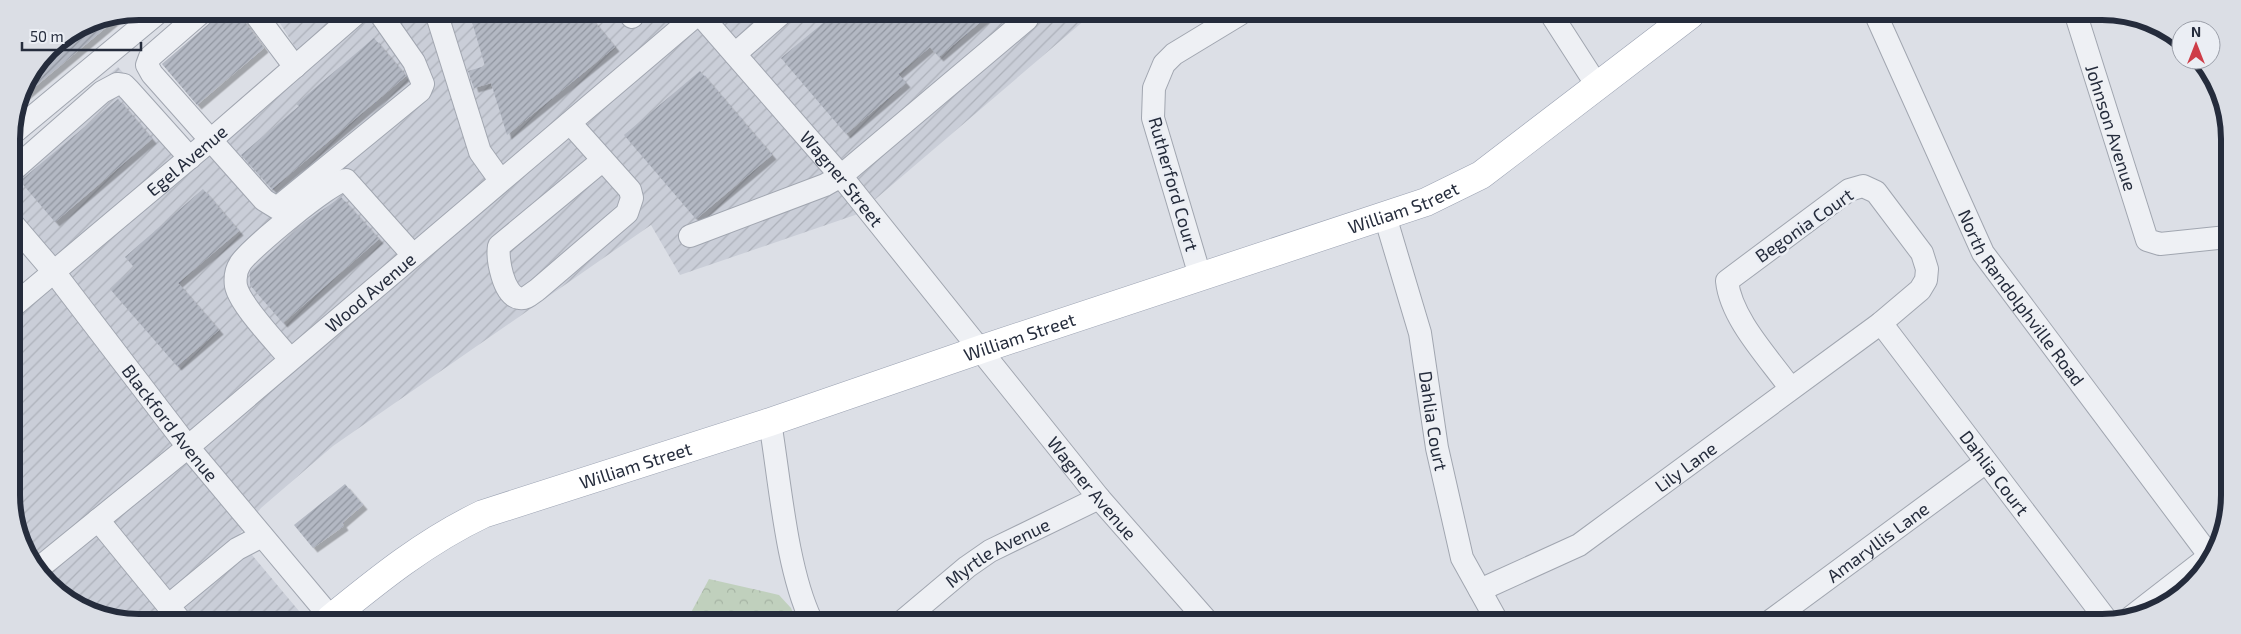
<svg xmlns="http://www.w3.org/2000/svg" width="2241" height="634" viewBox="0 0 2241 634" font-family="'Exo 2',sans-serif">
<style>
.industrial{fill:url(#industrial-furrows)}
.forest{fill:url(#forest-crowns)}
.building{fill:url(#building-hatch);filter:url(#shadow)}
.lines{fill:none;stroke-linecap:round;stroke-linejoin:round}
.minor-casing{stroke:#a1a6b0;stroke-width:24}
.major-casing{stroke:#9ba2b2;stroke-width:29}
.minor{stroke:#eef0f4;stroke-width:22}
.major{stroke:#fff;stroke-width:28}
.labels{text-anchor:middle;dominant-baseline:central;stroke-width:5;stroke-linejoin:round;paint-order:stroke}
.street-label{font-size:18px;fill:#252c3c;stroke:#ebeef4}
.rim{fill:none;stroke:#252c3c;stroke-width:6}
</style>
<defs>
<pattern id="industrial-furrows" width="10" height="10" patternUnits="userSpaceOnUse" patternTransform="scale(1.25)"><rect width="10" height="10" fill="#caced8"/><path d="M-1 1l2-2M0 10L10 0M9 11l2-2" fill="none" stroke="#adb1ba"/></pattern>
<pattern id="forest-crowns" width="20" height="18" patternUnits="userSpaceOnUse" patternTransform="scale(1.25)"><rect width="20" height="18" fill="#c0d0bd"/><path d="M2 6a3 3 0 1 1 6 0M12 15a3 3 0 1 1 6 0" fill="none" stroke="#a5b3a3"/></pattern>
<pattern id="building-hatch" width="6" height="6" patternUnits="userSpaceOnUse" patternTransform="scale(1.25)"><rect width="6" height="6" fill="#b3b8c3"/><path d="M-1 1l2-2M0 6l6-6M5 7l2-2" fill="none" stroke="#9196a0"/></pattern>
<filter id="shadow"><feDropShadow dx="4.5" dy="4.5" stdDeviation="0" flood-color="#0004"/></filter>
</defs>
<rect width="100%" height="100%" fill="#dcdfe6"/>
<!-- industrial -->
<path class="industrial" d="M273,12L1093,13L858,214L680,275L651,225L333,446L261,508L237,537L304,617L302,619L106,618L48,585L14,520L12,308L46,279L12,239V158L118,67L194,152L303,60Z"/>
<!-- forest -->
<path class="forest" d="M709,579L779,595L791,608L796,620H687Z"/>
<!-- building -->
<g class="building">
<path d="M216,11H237L264,48L197,105L162,64L212,21Z"/>
<path d="M469,12H586L615,47L507,135L491,83L474,88L468,71L485,66Z"/>
<path d="M835,13H843L849,20L858,13H991L939,57L930,47L898,74L906,83L846,134L781,58Z"/>
<path d="M121,15L18,101L21,90L49,48L90,21Z"/>
<path d="M374,38L406,76L272,189L241,155L299,106L296,104Z"/>
<path d="M700,71L772,155L696,219L624,135Z"/>
<path d="M118,99L152,139L55,222L20,181Z"/>
<path d="M203,189L239,231L178,283L219,330L177,366L110,289L134,267L125,257Z"/>
<path d="M341,197L379,239L283,323L250,285V272L305,222Z"/>
<path d="M345,484L363,505L342,523L344,526L313,548L294,525Z"/>
</g>
<g class="lines">
<defs>
<g id="minor">
<path d="M203,11L150,57L147,65L152,74L264,200L277,208L420,91L423,84L414,62L379,12"/>
<path d="M253,11L295,67"/>
<path d="M436,12L480,152L500,180"/>
<path d="M628,12L632,17"/>
<path id="s1" d="M698,12L841,176L1099,498L1207,621"/>
<path d="M1551,14L1598,87"/>
<path id="s2" d="M1876,15L1983,253L2209,555"/>
<path id="s3" d="M2076,15L2147,240L2160,244L2227,237"/>
<path d="M735,54L782,13"/>
<path d="M570,123L630,190L632,198L627,213L537,290C532,293 526,300 519,298C503,295 497,258 499,246L603,160"/>
<path d="M12,134L160,11"/>
<path d="M12,171L102,92L117,84L124,85L129,90L190,158"/>
<path id="s4" d="M1385,216L1420,333L1437,448L1462,558L1497,621"/>
<path id="s5" d="M12,223L54,272L188,447L332,619"/>
<path d="M690,236L825,185L841,176L1027,19L1029,13"/>
<path d="M1200,276L1153,118L1154,88L1164,64L1174,54L1240,14"/>
<path id="s6" d="M12,307L212,139L358,12"/>
<path id="s7" d="M1881,323L2108,622"/>
<path d="M290,359C276,342 240,305 236,286C235,279 236,270 240,264C247,251 333,180 346,180L413,255"/>
<path d="M770,422C780,481 786,567 811,620"/>
<path d="M98,520L179,619"/>
<path id="s8" d="M39,568L188,447L700,12"/>
<path id="s9" d="M1480,590L1579,545L1881,323L1920,290L1926,280L1927,269L1922,253L1876,192L1863,186L1849,190L1727,281C1731,319 1769,358 1791,389"/>
<path d="M168,606L237,549L262,536"/>
<path d="M2130,618L2206,559"/>
<path id="s10" d="M904,620L967,567L990,551L1099,498"/>
<path id="s11" d="M1769,622L1986,462"/>
</g>
<g id="major">
<path id="s12" d="M330,619C379,579 426,541 483,514L770,422L982,349L1426,202L1481,175L1690,15"/>
</g>
</defs>
<!-- minor casing -->
<use href="#minor" class="minor-casing"/>
<!-- major casing -->
<use href="#major" class="major-casing"/>
<!-- minor -->
<use href="#minor" class="minor"/>
<!-- major -->
<use href="#major" class="major"/>
</g>
<g class="labels">
<!-- street labels -->
<g class="street-label">
<text stroke="none"><textPath href="#s3" startOffset="118">Johnson Avenue</textPath></text>
<text stroke="none"><textPath href="#s6" startOffset="228">Egel Avenue</textPath></text>
<text stroke="none"><textPath href="#s1" startOffset="220">Wagner Street</textPath></text>
<text transform="translate(1174 184) rotate(74)">Rutherford Court</text>
<text stroke="none"><textPath href="#s12" startOffset="1156">William Street</textPath></text>
<text transform="translate(1804 225) rotate(-35)">Begonia Court</text>
<text stroke="none"><textPath href="#s8" startOffset="431">Wood Avenue</textPath></text>
<text stroke="none"><textPath href="#s2" startOffset="319">North Randolphville Road</textPath></text>
<text stroke="none"><textPath href="#s12" startOffset="751">William Street</textPath></text>
<text stroke="none"><textPath href="#s4" startOffset="211">Dahlia Court</textPath></text>
<text stroke="none"><textPath href="#s5" startOffset="255">Blackford Avenue</textPath></text>
<text stroke="none"><textPath href="#s12" startOffset="346">William Street</textPath></text>
<text stroke="none"><textPath href="#s9" startOffset="241">Lily Lane</textPath></text>
<text stroke="none"><textPath href="#s7" startOffset="188">Dahlia Court</textPath></text>
<text stroke="none"><textPath href="#s1" startOffset="618">Wagner Avenue</textPath></text>
<text stroke="none"><textPath href="#s11" startOffset="135">Amaryllis Lane</textPath></text>
<text stroke="none"><textPath href="#s10" startOffset="116">Myrtle Avenue</textPath></text>
</g>
</g>
<!-- crop -->
<path d="M0 0H2241V634H0ZM139 20H2102A119 119 0 0 1 2221 139V495A119 119 0 0 1 2102 614H139A119 119 0 0 1 20 495V139A119 119 0 0 1 139 20Z" fill="#dbdee5" fill-rule="evenodd"/>
<path class="rim" d="M139 20H2102A119 119 0 0 1 2221 139V495A119 119 0 0 1 2102 614H139A119 119 0 0 1 20 495V139A119 119 0 0 1 139 20Z"/>
<!-- north arrow -->
<g transform="translate(2196 45)"><circle r="24" fill="#ebeef4" stroke="#9ca0aa"/>
<path d="M0-4L9 19L0 12L-9 19Z" fill="#ce3d48"/>
<text y="-8" font-size="14" font-weight="bold" text-anchor="middle" fill="#252c3c">N</text>
</g>
<!-- scale -->
<path d="M22 42v8h119v-8" fill="none" stroke="#252c3c" stroke-width="2.5"/>
<text x="30" y="42" font-size="15" fill="#252c3c" stroke="#ebeef4" stroke-width="4" paint-order="stroke">50 m</text>
</svg>
